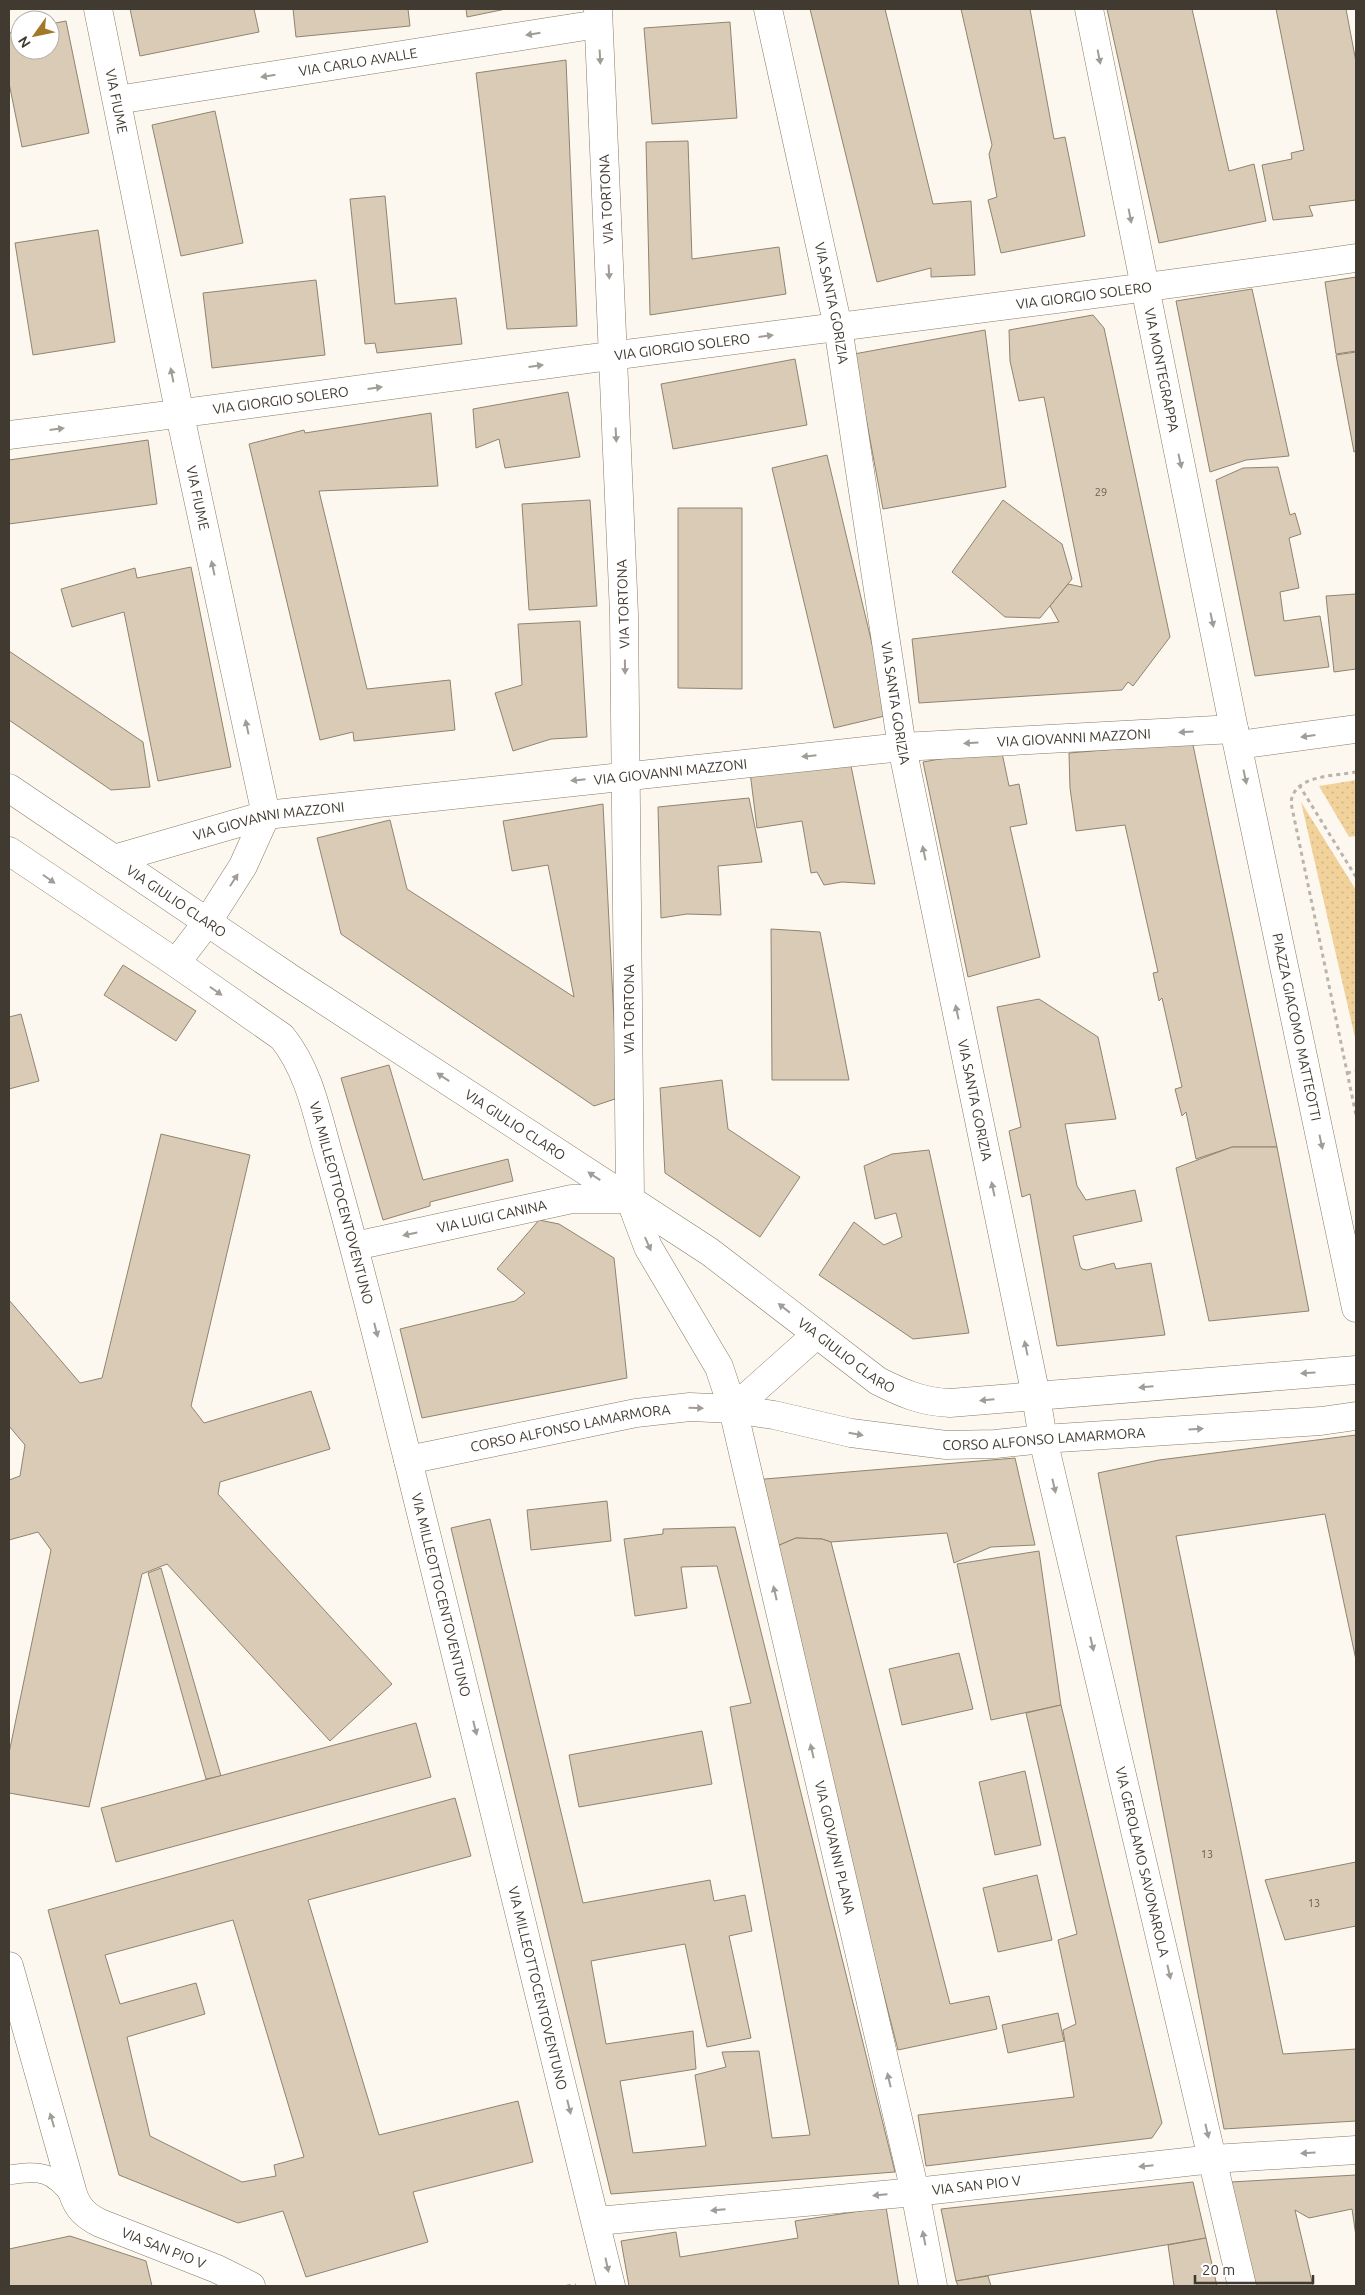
<svg xmlns="http://www.w3.org/2000/svg" width="1365" height="2295" viewBox="0 0 1365 2295" font-family="Ubuntu,sans-serif">
<style>
.grass{fill:url(#grass-dots)}
.building{fill:#d9cbb5;stroke:#90846e;fill-rule:evenodd}
.lines{fill:none;stroke-linecap:round;stroke-linejoin:round}
.service-casing{stroke:#867a65;stroke-width:20}
.minor-casing{stroke:#867a65;stroke-width:29}
.tertiary-casing{stroke:#867a65;stroke-width:29}
.path{stroke:#bab4ab;stroke-width:3;stroke-dasharray:4 4;stroke-linecap:butt}
.service{stroke:#fff;stroke-width:19}
.minor{stroke:#fff;stroke-width:28}
.tertiary{stroke:#fff;stroke-width:28}
.oneway{fill:#a09c98}
.labels{text-anchor:middle;dominant-baseline:central;stroke-width:4.5;stroke-linejoin:round;paint-order:stroke}
.number-label{font-size:11px;fill:#665e52}
.street-label{font-size:14px;fill:#403a31;stroke:#fff}
</style>
<defs>
<pattern id="grass-dots" width="8" height="8" patternUnits="userSpaceOnUse" patternTransform="scale(1.25)"><rect width="8" height="8" fill="#f2d29b"/><path d="M2 2h.1M6 6h.1" fill="none" stroke="#d1b586" stroke-width="1.8" stroke-linecap="round"/></pattern>
</defs>
<rect width="100%" height="100%" fill="#fdf8ef"/>
<!-- grass -->
<g class="grass">
<path d="M1356,780V836L1349,837L1319,786Z"/>
<path d="M1301,802L1356,890V1042Z"/>
</g>
<!-- building -->
<g class="building">
<path d="M130,9H254L259,32L140,56Z"/>
<path d="M293,9H408L410,26L296,37Z"/>
<path d="M466,9H506L467,17Z"/>
<path d="M810,9H885L933,204L971,201L975,275L931,277V268L877,282Z"/>
<path d="M961,9H1030L1054,139L1065,137L1085,236L1001,253L988,200L997,197L989,154L992,145Z"/>
<path d="M1107,9H1192L1229,171L1254,164L1266,221L1159,243Z"/>
<path d="M1276,9H1346L1356,62V200L1309,206L1313,216L1273,220L1262,165L1292,159L1291,153L1304,150Z"/>
<path d="M66,21L89,133L22,147L9,83V33L20,30V50H50V24Z"/>
<path d="M730,22L737,118L652,124L644,28Z"/>
<path d="M566,60L577,326L507,329L476,73Z"/>
<path d="M215,111L243,243L181,256L152,125Z"/>
<path d="M688,141L692,259L779,247L786,294L650,315L646,142Z"/>
<path d="M385,196L395,304L456,298L462,344L377,353L375,343L365,344L350,199Z"/>
<path d="M98,230L115,342L33,355L15,243Z"/>
<path d="M1356,277V351L1336,354L1325,282Z"/>
<path d="M316,280L325,355L212,368L203,293Z"/>
<path d="M1252,289L1289,456L1246,460L1210,472L1176,301Z"/>
<path d="M1093,315L1104,328L1170,637L1133,686L1128,682L1122,690L919,703L912,639L1059,622L1050,606L1068,584L1082,587L1044,397L1019,401L1010,361L1009,330Z"/>
<path d="M985,330L1006,487L883,509L854,354Z"/>
<path d="M1356,352V451L1354,452L1336,355Z"/>
<path d="M795,359L807,425L673,449L661,384Z"/>
<path d="M568,392L580,457L505,468L499,439L476,448L473,409Z"/>
<path d="M431,413L438,486L319,491L367,689L450,680L455,730L354,741L353,732L320,740L249,444L304,430L305,433Z"/>
<path d="M148,440L157,504L9,524V460Z"/>
<path d="M827,455L889,715L834,728L772,468Z"/>
<path d="M1278,467L1290,515L1295,513L1301,534L1289,538L1299,588L1280,592L1284,621L1320,616L1329,667L1255,676L1216,480L1243,468Z"/>
<path d="M590,500L597,606L529,610L522,504Z"/>
<path d="M1003,500L1062,544L1072,579L1040,618L1005,617L952,572Z"/>
<path d="M678,508H742V689L678,688Z"/>
<path d="M191,567L231,767L158,781L124,612L72,627L61,589L135,568L137,578Z"/>
<path d="M1356,594V669L1334,672L1326,596Z"/>
<path d="M580,621L587,737L551,739L513,751L495,693L522,685L518,624Z"/>
<path d="M9,651L143,742L150,787L111,790L9,720Z"/>
<path d="M1187,743L1193,745L1277,1147H1232L1196,1159L1186,1112L1182,1116L1175,1089L1182,1087L1162,998L1159,1001L1153,973L1158,972L1125,825L1076,831L1070,788L1069,753Z"/>
<path d="M1001,748L1009,786L1019,784L1027,824L1010,827L1040,957L968,977L923,762Z"/>
<path d="M850,761L875,884L842,882L824,885L817,872L811,873L802,821L757,828L750,772Z"/>
<path d="M749,798L762,862L718,866L721,915L687,914L661,918L658,807Z"/>
<path d="M603,804L618,1098L594,1106L341,934L317,838L390,820L407,889L574,997L548,865L512,871L503,821Z"/>
<path d="M771,929L820,932L849,1080H772Z"/>
<path d="M123,965L196,1011L176,1041L104,995Z"/>
<path d="M1039,999L1098,1037L1116,1119L1065,1124L1077,1186L1086,1200L1135,1190L1142,1221L1073,1236L1080,1266L1082,1269L1087,1270L1114,1263L1116,1269L1151,1263L1165,1335L1057,1346L1030,1194L1022,1197L1009,1131L1021,1127L997,1007Z"/>
<path d="M21,1014L39,1081L9,1089V1017Z"/>
<path d="M389,1065L423,1180L508,1159L513,1181L430,1202V1206L383,1220L341,1078Z"/>
<path d="M722,1080L728,1129L800,1177L760,1237L665,1173L660,1088Z"/>
<path d="M161,1134L250,1155L191,1406L204,1423L311,1391L330,1449L220,1482L218,1494L392,1684L330,1741L167,1564L142,1574L89,1807L9,1793V1753L51,1550L38,1532L9,1540V1480L20,1476L25,1445L9,1426V1300L80,1383L102,1378Z"/>
<path d="M1232,1147H1277L1309,1311L1209,1321L1176,1168Z"/>
<path d="M929,1150L969,1333L913,1339L819,1275L854,1222L884,1245L902,1237L896,1213L875,1219L864,1166L892,1154Z"/>
<path d="M539,1220L559,1224L614,1258L627,1378L422,1418L400,1329L515,1301L525,1293L497,1269Z"/>
<path d="M1356,1435V1660L1325,1514L1176,1536L1283,2054L1356,2049V2121L1224,2129L1098,1473L1159,1460Z"/>
<path d="M1015,1458L1035,1545L991,1547L954,1563L947,1533L831,1542L822,1539L796,1538L770,1549L753,1480Z"/>
<path d="M607,1501L611,1541L531,1550L527,1510Z"/>
<path d="M490,1519L583,1903L710,1880L714,1901L745,1895L752,1931L729,1936L751,2038L707,2047L685,1944L591,1961L606,2044L693,2031L696,2069L620,2081L633,2153L706,2146L695,2075L726,2067L722,2052L759,2051L772,2138L810,2135L730,1707L751,1703L717,1566L681,1567L687,1608L635,1616L624,1539L663,1534V1529L735,1527L895,2172L611,2194L451,1528Z"/>
<path d="M796,1538L822,1539L831,1542L950,2004L989,1996L997,2029L898,2050L770,1549Z"/>
<path d="M1039,1551L1061,1705L991,1720L957,1564Z"/>
<path d="M161,1568L221,1776L206,1779L148,1573Z"/>
<path d="M959,1653L973,1709L902,1725L889,1669Z"/>
<path d="M1061,1705L1162,2123L1152,2138L926,2166L918,2115L1074,2097L1063,2030L1076,2024L1058,1940L1077,1934L1026,1713Z"/>
<path d="M416,1723L431,1777L116,1862L101,1808Z"/>
<path d="M702,1731L712,1784L579,1807L569,1755Z"/>
<path d="M1025,1771L1041,1845L995,1855L979,1782Z"/>
<path d="M455,1798L471,1856L308,1900L379,2135L518,2101L533,2162L413,2192L428,2242L306,2277L283,2211L238,2223L119,2175L48,1910ZM233,1920L304,2157L274,2165L276,2176L242,2182L150,2136L127,2037L205,2014L196,1983L120,2004L105,1955Z"/>
<path d="M1356,1862V1926L1285,1940L1265,1880Z"/>
<path d="M1037,1875L1052,1940L998,1952L983,1888Z"/>
<path d="M1058,2013L1064,2041L1008,2053L1002,2025Z"/>
<path d="M1356,2175V2236L1352,2209L1309,2218L1295,2210L1313,2286H1255L1231,2182Z"/>
<path d="M1193,2182L1206,2238L956,2281L941,2209Z"/>
<path d="M886,2207L899,2286H629L621,2241L676,2232L680,2257L798,2238L795,2221Z"/>
<path d="M70,2236L146,2261L152,2286H9V2249Z"/>
<path d="M1206,2238L1217,2286H1174L1168,2245Z"/>
<path d="M988,2276L991,2286H958L956,2281Z"/>
</g>
<g class="lines">
<defs>
<path id="service" d="M9,2175C40,2170 52,2171 72,2198"/>
<g id="minor">
<path id="s1" d="M98,9L180,415L266,815L243,866L208,921L176,963"/>
<path id="s2" d="M768,9L838,327L902,747L1036,1396L1043,1439L1242,2286"/>
<path id="s3" d="M1089,9L1234,729L1356,1308"/>
<path id="s4" d="M117,100L598,24"/>
<path id="s5" d="M9,435C212,411 415,381 618,355C864,323 1111,294 1356,258"/>
<path d="M1238,745L1356,729"/>
<path id="s6" d="M114,859L266,815L902,747L1234,729"/>
<path id="s7" d="M355,1246L572,1199H630L624,614L598,9"/>
<path id="s8" d="M733,1409L915,2192L933,2286"/>
<path id="s9" d="M408,1460L611,2286"/>
<path id="s10" d="M9,1966L73,2194C78,2209 86,2216 100,2223L217,2269L251,2286"/>
<path id="s11" d="M597,2221L915,2192L1213,2159L1356,2150"/>
</g>
<g id="tertiary">
<path id="s12" d="M9,788L290,978L710,1252L878,1381C902,1393 922,1402 950,1403L1356,1370"/>
<path id="s13" d="M9,851L176,963L282,1037C311,1073 318,1120 331,1163C359,1261 383,1361 408,1460L636,1413L690,1407L733,1409L774,1415L851,1433L946,1445L995,1444L1043,1439L1321,1421L1356,1416"/>
<path d="M630,1199L648,1247L719,1367L733,1409L817,1334"/>
</g>
</defs>
<!-- service casing -->
<use href="#service" class="service-casing"/>
<!-- minor casing -->
<use href="#minor" class="minor-casing"/>
<!-- tertiary casing -->
<use href="#tertiary" class="tertiary-casing"/>
<!-- path -->
<g class="path">
<path d="M1356,772C1334,776 1293,775 1291,803L1356,1115"/>
<path d="M1299,785L1356,877"/>
<path d="M1347,1073L1356,1071"/>
<path d="M567,2286L576,2285"/>
</g>
<!-- service -->
<use href="#service" class="service"/>
<!-- minor -->
<use href="#minor" class="minor"/>
<!-- tertiary -->
<use href="#tertiary" class="tertiary"/>
</g>
<!-- one-way arrows -->
<defs><path id="oneway-solid" d="M-6-.8H1V-3.2L6.5 0L1 3.2V.8H-6Z" transform="scale(1.25)"/></defs>
<g class="oneway">
<use href="#oneway-solid" transform="translate(533 34) rotate(171)"/>
<use href="#oneway-solid" transform="translate(600 57) rotate(87)"/>
<use href="#oneway-solid" transform="translate(1099 57) rotate(79)"/>
<use href="#oneway-solid" transform="translate(268 76) rotate(171)"/>
<use href="#oneway-solid" transform="translate(1130 216) rotate(79)"/>
<use href="#oneway-solid" transform="translate(609 272) rotate(87)"/>
<use href="#oneway-solid" transform="translate(766 336) rotate(-7)"/>
<use href="#oneway-solid" transform="translate(536 366) rotate(-8)"/>
<use href="#oneway-solid" transform="translate(172 375) rotate(-101)"/>
<use href="#oneway-solid" transform="translate(375 388) rotate(-8)"/>
<use href="#oneway-solid" transform="translate(57 429) rotate(-7)"/>
<use href="#oneway-solid" transform="translate(616 435) rotate(87)"/>
<use href="#oneway-solid" transform="translate(1180 461) rotate(78)"/>
<use href="#oneway-solid" transform="translate(213 568) rotate(-102)"/>
<use href="#oneway-solid" transform="translate(1212 620) rotate(78)"/>
<use href="#oneway-solid" transform="translate(625 667) rotate(89)"/>
<use href="#oneway-solid" transform="translate(247 727) rotate(-102)"/>
<use href="#oneway-solid" transform="translate(1186 732) rotate(177)"/>
<use href="#oneway-solid" transform="translate(1308 736) rotate(172)"/>
<use href="#oneway-solid" transform="translate(971 743) rotate(177)"/>
<use href="#oneway-solid" transform="translate(809 756) rotate(174)"/>
<use href="#oneway-solid" transform="translate(1245 777) rotate(78)"/>
<use href="#oneway-solid" transform="translate(578 780) rotate(174)"/>
<use href="#oneway-solid" transform="translate(924 853) rotate(-102)"/>
<use href="#oneway-solid" transform="translate(49 879) rotate(35)"/>
<use href="#oneway-solid" transform="translate(234 880) rotate(-57)"/>
<use href="#oneway-solid" transform="translate(216 991) rotate(35)"/>
<use href="#oneway-solid" transform="translate(957 1012) rotate(-102)"/>
<use href="#oneway-solid" transform="translate(443 1077) rotate(-147)"/>
<use href="#oneway-solid" transform="translate(1321 1142) rotate(78)"/>
<use href="#oneway-solid" transform="translate(594 1176) rotate(-147)"/>
<use href="#oneway-solid" transform="translate(993 1189) rotate(-102)"/>
<use href="#oneway-solid" transform="translate(410 1234) rotate(168)"/>
<use href="#oneway-solid" transform="translate(648 1244) rotate(66)"/>
<use href="#oneway-solid" transform="translate(784 1308) rotate(-142)"/>
<use href="#oneway-solid" transform="translate(376 1330) rotate(76)"/>
<use href="#oneway-solid" transform="translate(1026 1348) rotate(-102)"/>
<use href="#oneway-solid" transform="translate(1308 1373) rotate(176)"/>
<use href="#oneway-solid" transform="translate(1146 1387) rotate(175)"/>
<use href="#oneway-solid" transform="translate(987 1400) rotate(175)"/>
<use href="#oneway-solid" transform="translate(696 1408) rotate(1)"/>
<use href="#oneway-solid" transform="translate(1196 1429) rotate(-4)"/>
<use href="#oneway-solid" transform="translate(856 1434) rotate(10)"/>
<use href="#oneway-solid" transform="translate(1054 1486) rotate(77)"/>
<use href="#oneway-solid" transform="translate(775 1593) rotate(-103)"/>
<use href="#oneway-solid" transform="translate(1092 1644) rotate(77)"/>
<use href="#oneway-solid" transform="translate(475 1728) rotate(76)"/>
<use href="#oneway-solid" transform="translate(812 1751) rotate(-103)"/>
<use href="#oneway-solid" transform="translate(1169 1972) rotate(77)"/>
<use href="#oneway-solid" transform="translate(889 2080) rotate(-103)"/>
<use href="#oneway-solid" transform="translate(569 2107) rotate(76)"/>
<use href="#oneway-solid" transform="translate(52 2120) rotate(-106)"/>
<use href="#oneway-solid" transform="translate(1207 2131) rotate(77)"/>
<use href="#oneway-solid" transform="translate(1308 2153) rotate(177)"/>
<use href="#oneway-solid" transform="translate(1146 2166) rotate(174)"/>
<use href="#oneway-solid" transform="translate(880 2195) rotate(175)"/>
<use href="#oneway-solid" transform="translate(718 2210) rotate(175)"/>
<use href="#oneway-solid" transform="translate(924 2238) rotate(-101)"/>
<use href="#oneway-solid" transform="translate(607 2265) rotate(78)"/>
</g>
<g class="labels">
<!-- number labels -->
<g class="number-label">
<text x="1101" y="492">29</text>
<text x="1207" y="1854">13</text>
<text x="1314" y="1903">13</text>
</g>
<!-- street labels -->
<g class="street-label">
<text stroke="none"><textPath href="#s4" startOffset="244">VIA CARLO AVALLE</textPath></text>
<text stroke="none"><textPath href="#s1" startOffset="94">VIA FIUME</textPath></text>
<text transform="translate(606 199) rotate(-93)">VIA TORTONA</text>
<text stroke="none"><textPath href="#s5" startOffset="1084">VIA GIORGIO SOLERO</textPath></text>
<text stroke="none"><textPath href="#s2" startOffset="301">VIA SANTA GORIZIA</textPath></text>
<text stroke="none"><textPath href="#s5" startOffset="679">VIA GIORGIO SOLERO</textPath></text>
<text stroke="none"><textPath href="#s3" startOffset="368">VIA MONTEGRAPPA</textPath></text>
<text stroke="none"><textPath href="#s5" startOffset="274">VIA GIORGIO SOLERO</textPath></text>
<text stroke="none"><textPath href="#s1" startOffset="499">VIA FIUME</textPath></text>
<text transform="translate(623 604) rotate(-92)">VIA TORTONA</text>
<text stroke="none"><textPath href="#s2" startOffset="706">VIA SANTA GORIZIA</textPath></text>
<text stroke="none"><textPath href="#s6" startOffset="970">VIA GIOVANNI MAZZONI</textPath></text>
<text stroke="none"><textPath href="#s6" startOffset="565">VIA GIOVANNI MAZZONI</textPath></text>
<text stroke="none"><textPath href="#s6" startOffset="160">VIA GIOVANNI MAZZONI</textPath></text>
<text stroke="none"><textPath href="#s12" startOffset="202">VIA GIULIO CLARO</textPath></text>
<text transform="translate(629 1009) rotate(-90)">VIA TORTONA</text>
<text stroke="none"><textPath href="#s3" startOffset="1039">PIAZZA GIACOMO MATTEOTTI</textPath></text>
<text stroke="none"><textPath href="#s2" startOffset="1111">VIA SANTA GORIZIA</textPath></text>
<text stroke="none"><textPath href="#s12" startOffset="608">VIA GIULIO CLARO</textPath></text>
<text stroke="none"><textPath href="#s13" startOffset="508">VIA MILLEOTTOCENTOVENTUNO</textPath></text>
<text stroke="none"><textPath href="#s7" startOffset="140">VIA LUIGI CANINA</textPath></text>
<text stroke="none"><textPath href="#s12" startOffset="1012">VIA GIULIO CLARO</textPath></text>
<text stroke="none"><textPath href="#s13" startOffset="939">CORSO ALFONSO LAMARMORA</textPath></text>
<text stroke="none"><textPath href="#s13" startOffset="1418">CORSO ALFONSO LAMARMORA</textPath></text>
<text stroke="none"><textPath href="#s9" startOffset="139">VIA MILLEOTTOCENTOVENTUNO</textPath></text>
<text stroke="none"><textPath href="#s8" startOffset="450">VIA GIOVANNI PLANA</textPath></text>
<text stroke="none"><textPath href="#s2" startOffset="1891">VIA GEROLAMO SAVONAROLA</textPath></text>
<text stroke="none"><textPath href="#s9" startOffset="544">VIA MILLEOTTOCENTOVENTUNO</textPath></text>
<text stroke="none"><textPath href="#s11" startOffset="381">VIA SAN PIO V</textPath></text>
<text stroke="none"><textPath href="#s10" startOffset="346">VIA SAN PIO V</textPath></text>
</g>
</g>
<!-- border -->
<rect width="1365" height="2295" fill="none" stroke="#403a31" stroke-width="20"/>
<!-- north arrow -->
<g transform="translate(35 35) rotate(237)"><circle r="24" fill="#ffffff" stroke="#b3b0ad"/>
<path d="M0-4L9 19L0 12L-9 19Z" fill="#a07827"/>
<text y="-8" font-size="14" font-weight="bold" text-anchor="middle" fill="#403a31">N</text>
</g>
<!-- scale -->
<path d="M1195 2275v8h118v-8" fill="none" stroke="#403a31" stroke-width="2.5"/>
<text x="1202" y="2275" font-size="15" fill="#403a31" stroke="#ffffff" stroke-width="4" paint-order="stroke">20 m</text>
</svg>
